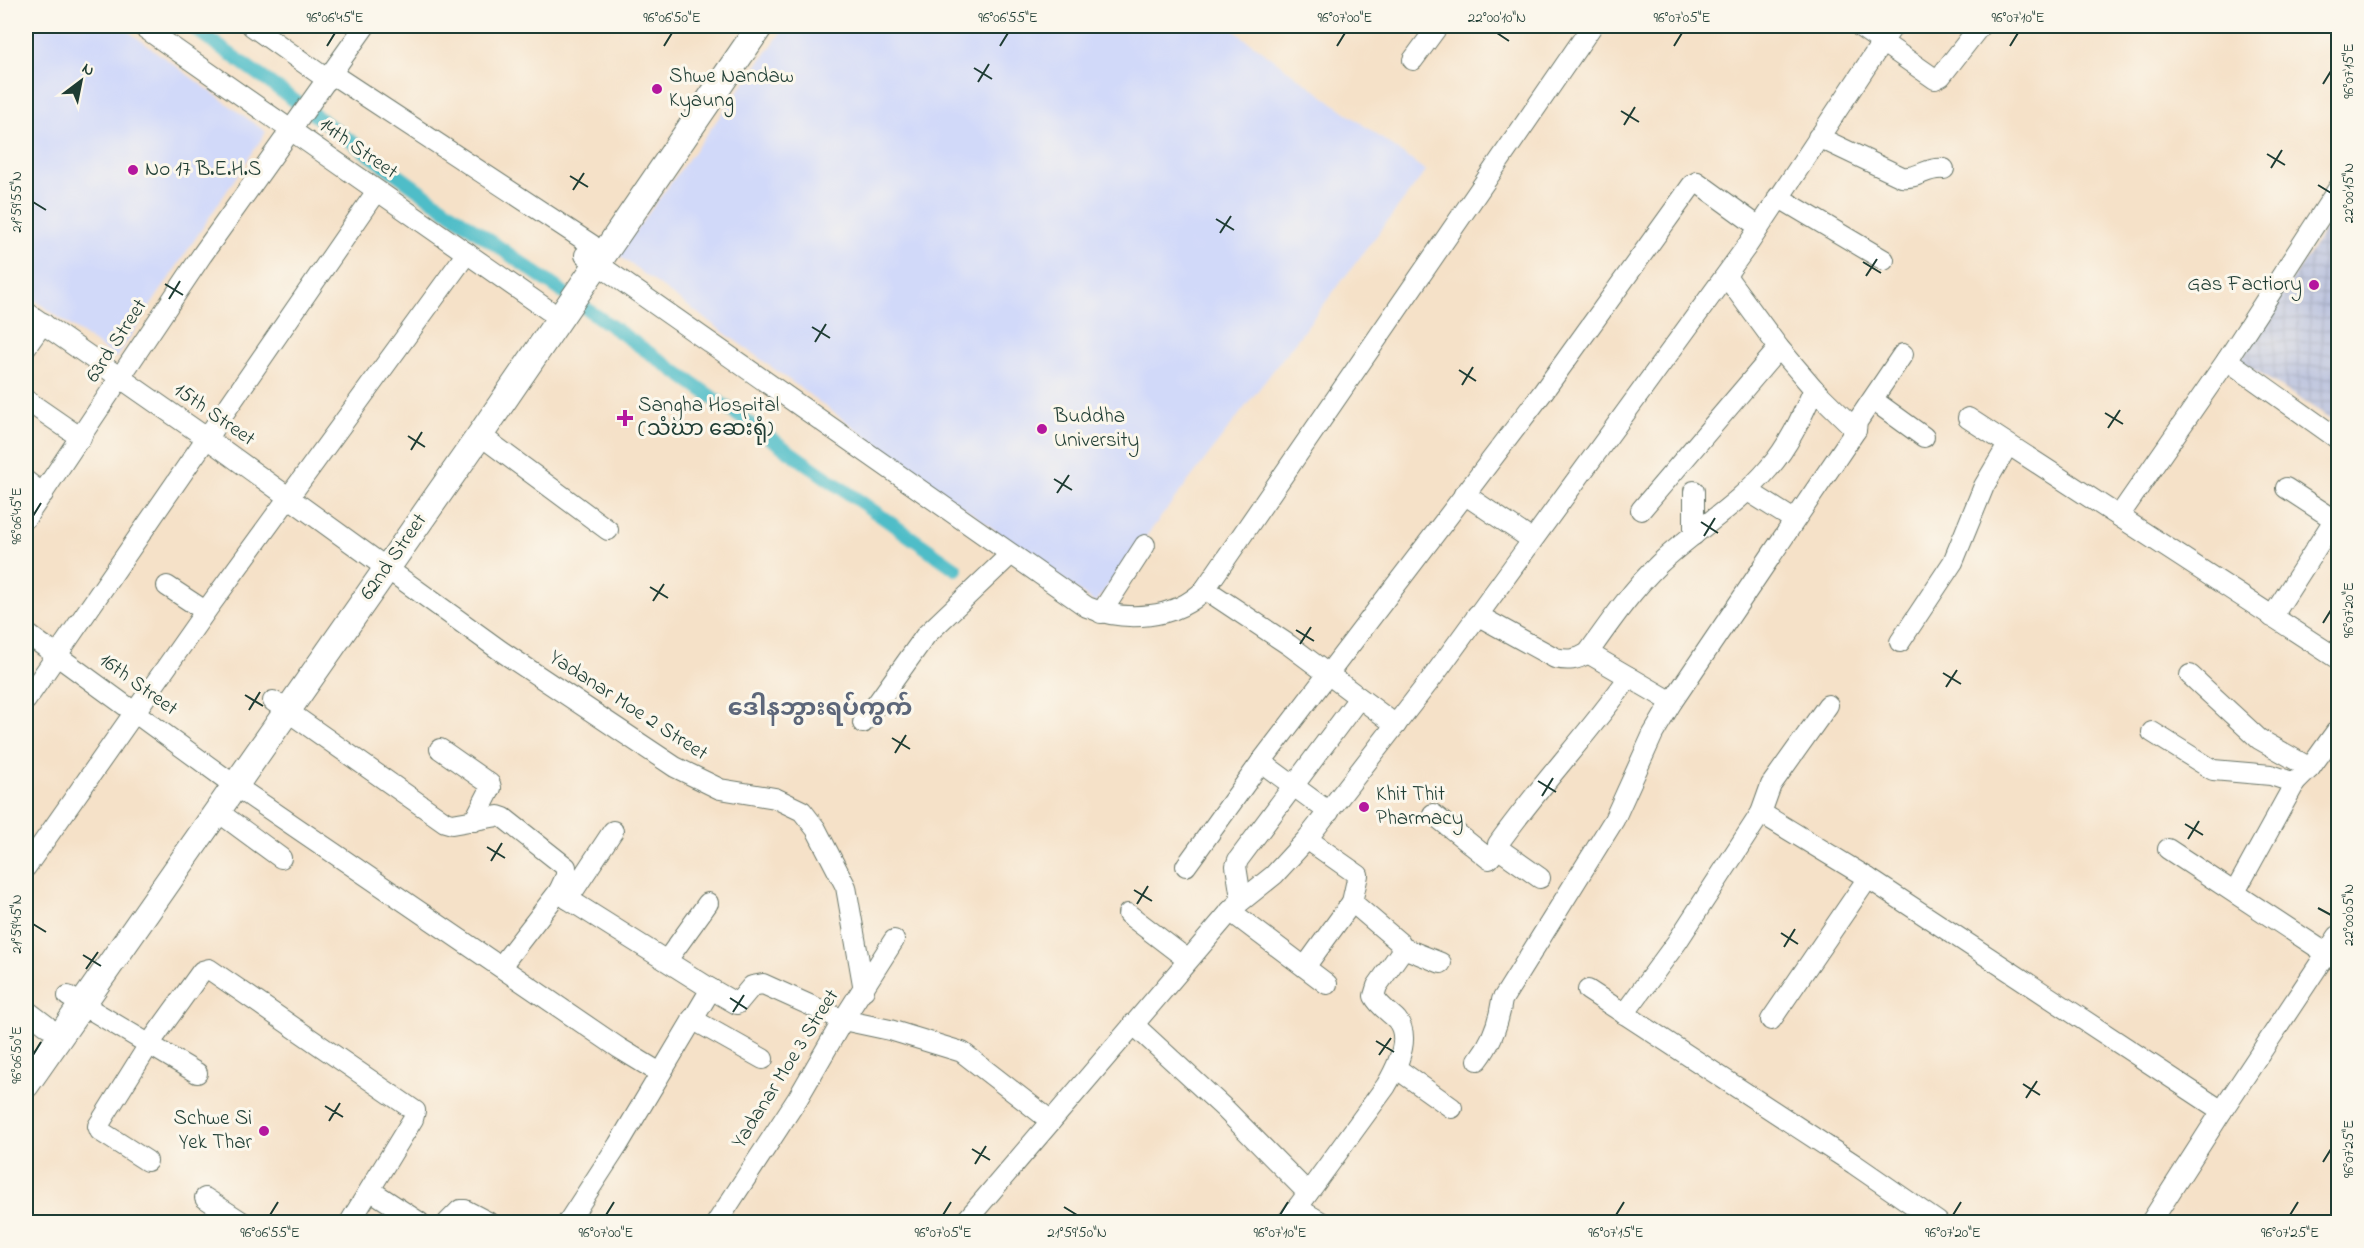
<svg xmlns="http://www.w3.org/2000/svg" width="2364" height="1248" viewBox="0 0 2364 1248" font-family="'Indie Flower','Noto Sans Myanmar',sans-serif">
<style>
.built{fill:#d1d9f9}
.industrial{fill:url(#industrial-grid)}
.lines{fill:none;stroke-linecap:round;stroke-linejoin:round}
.canal{stroke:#50bdc8;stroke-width:14}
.minor-casing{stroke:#6a7668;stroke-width:22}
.major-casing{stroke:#6a7668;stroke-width:28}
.minor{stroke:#fff;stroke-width:20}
.major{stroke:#fff;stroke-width:26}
.ticks{fill:none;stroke:#1f3d34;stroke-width:2}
.poi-dot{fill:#b5179e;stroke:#fbf7ec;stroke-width:2}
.labels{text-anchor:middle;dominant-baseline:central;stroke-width:6;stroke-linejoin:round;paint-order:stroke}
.poi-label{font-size:21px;fill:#1f3d34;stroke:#fbf7ec;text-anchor:start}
.street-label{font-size:21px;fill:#1f3d34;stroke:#fbf7ec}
.quarter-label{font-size:24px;font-weight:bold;fill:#5d677a;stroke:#fbf7ec}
.neatline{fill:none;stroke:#1f3d34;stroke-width:2}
.ticks-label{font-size:15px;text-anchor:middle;fill:#1f3d34}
</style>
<defs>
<pattern id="industrial-grid" width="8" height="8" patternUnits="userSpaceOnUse" patternTransform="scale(1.5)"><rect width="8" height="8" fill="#bbc3de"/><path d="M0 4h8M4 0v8" fill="none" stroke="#a0a8bf"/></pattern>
</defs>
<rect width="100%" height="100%" fill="#fbf7ec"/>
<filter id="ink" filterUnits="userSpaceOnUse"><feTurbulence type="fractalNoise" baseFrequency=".0167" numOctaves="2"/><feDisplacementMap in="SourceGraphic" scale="12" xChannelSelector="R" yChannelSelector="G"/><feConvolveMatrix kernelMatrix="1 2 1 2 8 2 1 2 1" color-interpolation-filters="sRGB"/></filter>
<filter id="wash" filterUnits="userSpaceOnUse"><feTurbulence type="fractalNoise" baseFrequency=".008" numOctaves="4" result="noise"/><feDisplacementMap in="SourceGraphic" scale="24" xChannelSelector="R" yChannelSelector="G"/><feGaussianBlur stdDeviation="1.35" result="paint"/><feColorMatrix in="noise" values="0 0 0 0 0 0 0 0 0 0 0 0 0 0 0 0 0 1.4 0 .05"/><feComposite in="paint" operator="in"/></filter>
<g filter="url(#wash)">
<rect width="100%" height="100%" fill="#f5e1c8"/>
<!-- built -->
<g class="built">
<path d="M26,26H121L266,132L116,358L26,294Z"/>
<path d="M786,26H1228L1426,171L1095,603L618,255Z"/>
</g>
<!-- industrial -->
<path class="industrial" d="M2338,209V423L2240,361Z"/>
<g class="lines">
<!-- canal -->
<path class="canal" d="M191,26L452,214L956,569"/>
</g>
</g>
<g filter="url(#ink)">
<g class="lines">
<defs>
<g id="minor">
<path d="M142,26L548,310"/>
<path d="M252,26L328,80"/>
<path d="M1859,26L1935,79L1941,76L1980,26"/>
<path d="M1413,60L1438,26"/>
<path d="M332,74L592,245"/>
<path d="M1818,137L1902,177C1919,179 1926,167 1944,169"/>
<path d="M1778,197L1884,260"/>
<path d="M585,255L1087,607C1124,622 1176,620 1205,589L1592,26"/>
<path d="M26,312L208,439L501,651L675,767L720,789L775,798L802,811L816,829L846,887L864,990"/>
<path d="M26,347L43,323"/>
<path d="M2227,360L2338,439"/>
<path d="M1814,389L1856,430"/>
<path d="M26,400L81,438"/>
<path d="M1873,400L1924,437"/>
<path d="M1968,418L2338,659"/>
<path d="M480,435L608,530"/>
<path d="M26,481L43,494"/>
<path d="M2286,488L2338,522"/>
<path d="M1748,491L1794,520"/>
<path d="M1464,494L1532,540"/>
<path d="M1641,510L1779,348"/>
<path d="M2119,516L2227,360L2338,189"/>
<path d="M26,518L202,255L365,26"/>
<path d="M1694,535V491"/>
<path d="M167,586L205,611"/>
<path d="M1205,589L1289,645L1396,725"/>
<path d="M1101,613L1145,545"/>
<path d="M1477,615L1555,658C1568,661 1577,660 1588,653C1610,622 1632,590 1659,564C1695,530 1737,506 1769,468C1789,446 1802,416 1814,389L1779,348L1726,276"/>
<path d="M2272,617L2338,514"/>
<path d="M26,633L234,785L619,1048L660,1073"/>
<path d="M1900,642L1953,562L1984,486L2008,445"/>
<path d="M1588,653L1672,702"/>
<path d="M2190,675L2259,739L2310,768"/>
<path d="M26,700L377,191"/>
<path d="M273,701L445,822L452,824L498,816L504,818L566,867V876L559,891L568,899L711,989"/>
<path d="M863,723L926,635L1011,554"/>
<path d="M2152,732L2213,770L2271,775L2295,783"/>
<path d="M440,749L490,784L491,788L474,821"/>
<path d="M1261,762L1329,812"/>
<path d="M217,811L281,858"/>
<path d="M1761,813L1868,878L2222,1111L2338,936"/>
<path d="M1433,814L1489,859L1498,848"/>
<path d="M2168,849L2338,961"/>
<path d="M1186,866L1261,762L1543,392L1692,185L1697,182L1759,227"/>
<path d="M26,867L208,608L467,253"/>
<path d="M1540,878L1499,849L1498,844C1539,786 1588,735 1629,677"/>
<path d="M2235,892L2295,783L2310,768L2338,729"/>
<path d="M1241,898L1236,866L1238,860L1359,698"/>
<path d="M568,899L613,831"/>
<path d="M1230,911L1327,984"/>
<path d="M1128,914L1188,960"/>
<path d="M1401,947L1441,963"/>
<path d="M667,960L708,903"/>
<path d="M501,966L559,891"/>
<path d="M1305,967L1352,902"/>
<path d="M1588,990L1854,1164L1938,1222"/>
<path d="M68,996L197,1073"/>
<path d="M26,1010L47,1026"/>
<path d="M1624,1014L1677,942L1761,813L1771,785L1828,705"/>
<path d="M692,1019L763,1059"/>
<path d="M1771,1020L1868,878"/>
<path d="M1133,1024L1224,1108L1308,1193"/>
<path d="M1478,1060C1492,1042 1499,1022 1502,1000L1614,820L1653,734L1672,702L1856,430L1857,422L1903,354"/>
<path d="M1396,1068L1452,1108"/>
<path d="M147,1161L100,1131L98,1126L150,1043L202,971L209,969L415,1111L413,1119L350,1222"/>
<path d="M370,1190L419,1222"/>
<path d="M205,1198L242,1222"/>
<path d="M1297,1208L1321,1222"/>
<path d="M448,1222L460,1210H465L488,1222"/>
<path d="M568,1222L618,1145L711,989L737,1004L752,986L763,984L843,1020L890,1030L962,1052L1051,1121"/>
<path d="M717,1222L798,1098L843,1020L894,940"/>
<path d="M965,1222L1234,907L1274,875L1307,839L1435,674L1747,246L1893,26"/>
<path d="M1287,1222L1386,1086C1396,1069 1412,1038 1397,1020C1389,1012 1379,1006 1374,996L1377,986L1401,952L1400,943L1352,902L1358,875L1307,839"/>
<path d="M2151,1222L2222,1111"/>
</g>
<path id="major" d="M26,1085L480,435L760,26"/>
</defs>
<!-- minor casing -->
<use href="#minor" class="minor-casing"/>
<!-- major casing -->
<use href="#major" class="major-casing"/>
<!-- minor -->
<use href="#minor" class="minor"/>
<!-- major -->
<use href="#major" class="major"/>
</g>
</g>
<!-- ticks -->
<path class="ticks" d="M1497,33L1509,41M327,46L335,33M664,46L672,33M1000,46L1008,33M1337,46L1345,33M1674,46L1682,33M2010,46L2018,33M974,68L992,79M978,82L989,64M2323,84L2331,71M1621,111L1639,122M1624,125L1635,107M2267,154L2285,165M2271,168L2282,150M570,176L588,187M2318,185L2331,193M573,190L584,173M33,202L46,210M1216,219L1234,230M1220,233L1231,216M1863,262L1881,273M1866,276L1877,259M165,284L183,295M169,299L180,281M812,327L830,338M815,342L826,324M1459,370L1476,381M1462,385L1473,367M2105,413L2123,424M2108,428L2120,410M408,436L425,447M411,450L422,432M1054,479L1072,490M1057,493L1069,475M33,516L41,503M1701,522L1718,533M1704,536L1715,518M650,587L668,598M653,601L664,584M2323,623L2331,610M1296,630L1314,641M1300,644L1311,627M1943,673L1961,684M1946,687L1957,670M245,695L263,706M249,710L260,692M892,738L910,749M895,753L906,735M1538,781L1556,792M1542,796L1553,778M2185,824L2203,835M2188,839L2199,821M487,847L505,858M491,861L502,843M1134,890L1152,901M1137,904L1148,886M2318,908L2331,915M33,924L46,932M1781,933L1798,944M1784,947L1795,929M83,955L101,966M86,969L98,952M730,998L747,1009M733,1012L744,995M1376,1041L1394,1052M33,1055L41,1042M1379,1055L1391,1038M2023,1084L2040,1095M2026,1098L2037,1081M325,1106L343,1117M329,1121L340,1103M972,1149L990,1160M2323,1162L2331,1149M975,1164L986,1146M1064,1207L1077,1215M270,1215L278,1202M606,1215L614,1202M943,1215L951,1202M1280,1215L1288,1202M1616,1215L1624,1202M1953,1215L1961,1202M2290,1215L2298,1202"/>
<!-- markers -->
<g class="poi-dot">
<circle cx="657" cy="89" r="6"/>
<circle cx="133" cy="170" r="6"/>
<circle cx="2314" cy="285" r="6"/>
<path d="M622 409h6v6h6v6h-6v6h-6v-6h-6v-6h6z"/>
<circle cx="1042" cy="429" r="6"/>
<circle cx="1364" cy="807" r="6"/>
<circle cx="264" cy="1131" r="6"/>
</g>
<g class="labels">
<!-- poi labels -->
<g class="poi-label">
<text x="669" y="77">Shwe Nandaw<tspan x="669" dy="24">Kyaung</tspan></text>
<text x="145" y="170">No 17 B.E.H.S</text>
<text x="2302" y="285" text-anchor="end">Gas Factiory</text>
<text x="638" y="406">Sangha Hospital<tspan x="638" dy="24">(သံဃာ ဆေးရုံ)</tspan></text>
<text x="1054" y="417">Buddha<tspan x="1054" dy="24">University</tspan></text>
<text x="1376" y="795">Khit Thit<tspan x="1376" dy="24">Pharmacy</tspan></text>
<text x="252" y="1119" text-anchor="end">Schwe Si<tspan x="252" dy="24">Yek Thar</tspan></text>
</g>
<!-- street labels -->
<g class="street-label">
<text transform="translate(358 149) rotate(35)">14th Street</text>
<text transform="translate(117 341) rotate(-57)">63rd Street</text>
<text transform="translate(214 415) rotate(35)">15th Street</text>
<text transform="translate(394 557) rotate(-55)">62nd Street</text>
<text transform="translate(138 685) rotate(36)">16th Street</text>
<text transform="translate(628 706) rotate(33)">Yadanar Moe 2 Street</text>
<text transform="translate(786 1069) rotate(-58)">Yadanar Moe 3 Street</text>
</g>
<!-- quarter labels -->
<g class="quarter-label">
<text x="820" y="709">ဒေါနဘွားရပ်ကွက်</text>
</g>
</g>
<!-- margin -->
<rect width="2364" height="1248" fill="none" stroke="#fbf7ec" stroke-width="66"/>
<!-- north arrow -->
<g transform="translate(81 81) rotate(32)" stroke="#fbf7ec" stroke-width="4.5" paint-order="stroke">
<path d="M0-4.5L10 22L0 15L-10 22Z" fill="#1f3d34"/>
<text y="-9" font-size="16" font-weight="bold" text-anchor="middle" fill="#1f3d34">N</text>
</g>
<rect x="33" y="33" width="2298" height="1182" class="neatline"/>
<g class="ticks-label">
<text x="335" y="22">96°06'45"E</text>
<text x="672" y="22">96°06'50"E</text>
<text x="1008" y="22">96°06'55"E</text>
<text x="1345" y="22">96°07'00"E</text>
<text x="1497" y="22">22°00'10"N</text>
<text x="1682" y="22">96°07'05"E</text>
<text x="2018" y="22">96°07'10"E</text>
<text transform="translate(2348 71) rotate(-90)" y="5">96°07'15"E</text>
<text transform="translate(2348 193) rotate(-90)" y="5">22°00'15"N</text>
<text transform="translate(16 202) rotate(-90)" y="5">21°59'55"N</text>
<text transform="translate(16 516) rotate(-90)" y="5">96°06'45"E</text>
<text transform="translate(2348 610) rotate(-90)" y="5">96°07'20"E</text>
<text transform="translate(2348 915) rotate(-90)" y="5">22°00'05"N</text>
<text transform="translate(16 924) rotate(-90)" y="5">21°59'45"N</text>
<text transform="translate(16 1055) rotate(-90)" y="5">96°06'50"E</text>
<text transform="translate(2348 1149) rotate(-90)" y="5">96°07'25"E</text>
<text x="270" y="1237">96°06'55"E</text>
<text x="606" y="1237">96°07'00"E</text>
<text x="943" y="1237">96°07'05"E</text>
<text x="1077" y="1237">21°59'50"N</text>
<text x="1280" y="1237">96°07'10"E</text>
<text x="1616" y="1237">96°07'15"E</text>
<text x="1953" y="1237">96°07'20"E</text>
<text x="2290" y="1237">96°07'25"E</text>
</g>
</svg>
